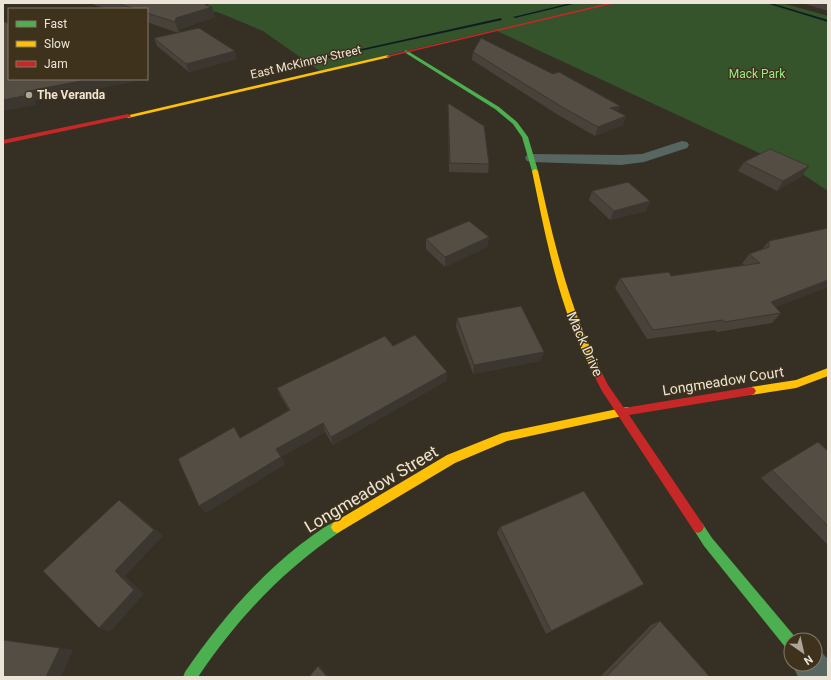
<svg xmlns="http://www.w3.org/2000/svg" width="831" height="680" viewBox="0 0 831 680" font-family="Roboto,sans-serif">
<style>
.green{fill:#35542c}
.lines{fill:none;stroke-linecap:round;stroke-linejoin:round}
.stream{fill:#0f1d22;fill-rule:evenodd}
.street{fill:#586661;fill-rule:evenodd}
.fast{fill:#4caf50;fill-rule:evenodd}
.slow{fill:#ffc107;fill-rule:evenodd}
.jam{fill:#c62828;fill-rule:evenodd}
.wall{fill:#48423a}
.shaded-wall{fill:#3b3630}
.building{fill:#544d44;stroke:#3b3630}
.poi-dot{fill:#aca598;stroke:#3e321c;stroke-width:1.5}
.labels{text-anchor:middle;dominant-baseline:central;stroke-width:3;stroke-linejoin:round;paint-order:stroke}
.far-street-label{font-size:12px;fill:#ece4d7;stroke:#3e321c}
.far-park-label{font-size:12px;fill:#97eb85;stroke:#3e321c}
.far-poi-label{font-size:12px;font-weight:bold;fill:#ece4d7;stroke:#3e321c;text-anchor:start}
.street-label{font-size:14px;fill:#ece4d7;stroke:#3e321c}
.near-street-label{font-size:17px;fill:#ece4d7;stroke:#3e321c}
</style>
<rect width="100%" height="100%" fill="#363024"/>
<!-- green -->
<path class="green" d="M186,3H782L828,16V191L798,171L495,30L320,71L263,31L220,13Z"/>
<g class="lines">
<!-- stream -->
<g class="stream">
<path d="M571,3H577L515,18L513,17Z"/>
<path d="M766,3H771L828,20V22Z"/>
<path d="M501,18L502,20L305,63L303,62Z"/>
</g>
<!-- street -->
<g class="street">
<path d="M682,141L687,142L689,145L687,148L644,162L621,165L532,162L527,161L525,158L527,155L532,154L621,155L642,154Z"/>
<path d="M815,649L821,652L828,659V677H798L792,664H815Z"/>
</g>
<!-- fast -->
<g class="fast">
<path d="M406,50L499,107L517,122L528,137L538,171L537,172L532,171L522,137L513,124L495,109L404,52Z"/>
<path d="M337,521L341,523L343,527L341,531C282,571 238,618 198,677H183L185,672C218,624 255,580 301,544C312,536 324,526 337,521Z"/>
<path d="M698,521L702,523L712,538L796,638L797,640H791V650L786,648L704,546L692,527L694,523Z"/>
</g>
<!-- slow -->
<g class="slow">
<path d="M388,55L390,57L128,118L125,116Z"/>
<path d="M535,169L538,171C553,237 567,303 598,364L596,367H590C558,305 546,238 532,171Z"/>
<path d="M828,368V376L796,388L751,395L748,394L746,391L748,388L751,387L796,380Z"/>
<path d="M627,407L631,408L632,411L631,414L627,415L507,441L455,463L341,531L337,533L333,531L331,527L333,523L447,455L502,433Z"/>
</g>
<!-- jam -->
<g class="jam">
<path d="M609,3H616L388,57L386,56Z"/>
<path d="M128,114L131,116L130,117L3,144V140Z"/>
<path d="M593,360L596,361L608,385L624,408L751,387L754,388L756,391L754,394L751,395L629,415L702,523L704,527L702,531L698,533L694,531L602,391L588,364L590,361Z"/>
</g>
</g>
<!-- wall -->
<g class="wall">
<path d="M89,3H205L209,6L212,7L215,17L180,29L179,32L237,59L189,72L157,46L154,38L178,33L147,22V9H107Z"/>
<path d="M802,3H828V11Z"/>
<path d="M473,52L618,112L626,116L623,125L595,136L560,116L472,60Z"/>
<path d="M448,103L489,164L488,173L449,172L448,112Z"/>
<path d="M744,162L802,176L777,191L738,171Z"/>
<path d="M592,191L650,201L646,211L610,220L589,200Z"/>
<path d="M828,228V287L775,307L781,313L772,323L717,332L715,330L647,339L615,288L620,278L671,276L744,265L742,264L749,254L762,249L769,241Z"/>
<path d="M489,237L487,247L445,267L426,249V239Z"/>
<path d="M457,318L544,352L540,361L473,374L456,327Z"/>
<path d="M393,346L447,372L446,381L333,445L325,432L281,457L285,464L206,513L241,438L289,410L281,397L277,388Z"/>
<path d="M828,451V545L761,478L772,470Z"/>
<path d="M500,527L636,589L546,634L497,533Z"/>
<path d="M660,621L710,677H600L651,625Z"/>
</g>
<!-- shaded-wall -->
<g class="shaded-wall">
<path d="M208,4L209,8L212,7L215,17L180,29L179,33L175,22L176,18Z"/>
<path d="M235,51L237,59L189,72L186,64Z"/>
<path d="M91,79H131L133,82L35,101L36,105L3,111V100L29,91Z"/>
<path d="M620,106L617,115L610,108Z"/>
<path d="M626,116L623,125L595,136L598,127Z"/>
<path d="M809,166L802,176L777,191L783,181Z"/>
<path d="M650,201L646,211L610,220L614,211Z"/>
<path d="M489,237L487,247L445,267V257Z"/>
<path d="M828,280V287L762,312L771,302Z"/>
<path d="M544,352L540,361L473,374L474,365Z"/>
<path d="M447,372L446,381L333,445L331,437Z"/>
<path d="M323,423L325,432L281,457L285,464L206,513L199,506L276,449Z"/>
<path d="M119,500L128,506L163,536L125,576L144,594L110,632L99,628L115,571Z"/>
<path d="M644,584L636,589L546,634L551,631Z"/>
<path d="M60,648L73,650L61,677H46Z"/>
<path d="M318,666L322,668L329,677H327Z"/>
</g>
<!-- building -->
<g class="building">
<path d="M116,3H205L208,4L205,5L212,7L176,18L175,22L147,13V9H135Z"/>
<path d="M3,21L9,24V79H91L29,91V95L3,100Z"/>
<path d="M199,28L235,51L186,64L154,38Z"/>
<path d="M481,38L553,74L559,72L620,106L610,108L626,116L598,127L562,107L473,52Z"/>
<path d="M448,103L484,126L489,164L450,163Z"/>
<path d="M770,149L809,166L783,181L744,162Z"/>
<path d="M628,182L650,201L614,211L592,191Z"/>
<path d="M469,221L489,237L445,257L426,239Z"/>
<path d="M828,228V280L771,302L781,313L724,322L723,320L653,330L620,278L669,272L671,276L760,263L749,254L769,247V241Z"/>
<path d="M521,306L544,352L474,365L457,318Z"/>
<path d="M415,335L447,372L331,437L323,423L276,449L281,457L199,506L178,459L234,427L240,438L290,410L277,388L385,336L393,346Z"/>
<path d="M818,442L828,451V526L772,470Z"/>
<path d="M584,491L644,584L551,631L500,527Z"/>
<path d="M119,500L154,530L115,571L134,590L99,628L43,571Z"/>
<path d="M660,621L710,677H606Z"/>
<path d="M3,640L60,648L46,677H3Z"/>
<path d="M318,666L327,677H309Z"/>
</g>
<!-- markers -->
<circle class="poi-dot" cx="29" cy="95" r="4"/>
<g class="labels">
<!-- far-street labels -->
<g class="far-street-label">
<text transform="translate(306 62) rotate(-13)">East McKinney Street</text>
</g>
<!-- far-park labels -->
<g class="far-park-label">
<text x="757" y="74">Mack Park</text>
</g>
<!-- far-poi labels -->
<g class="far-poi-label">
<text x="37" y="95">The Veranda</text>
</g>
<!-- street labels -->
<g class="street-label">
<text transform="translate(585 344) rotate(66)">Mack Drive</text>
<text transform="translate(723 381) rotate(-9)">Longmeadow Court</text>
</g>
<!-- near-street labels -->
<g class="near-street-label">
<text transform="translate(371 489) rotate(-31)">Longmeadow Street</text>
</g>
</g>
<!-- border -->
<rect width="831" height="680" fill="none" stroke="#ece4d7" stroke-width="8"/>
<!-- legend -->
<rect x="8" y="8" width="140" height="72" fill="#3e321c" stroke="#847967"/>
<rect x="16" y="21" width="20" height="6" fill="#4caf50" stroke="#847967"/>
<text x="44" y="28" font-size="12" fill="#ece4d7">Fast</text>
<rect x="16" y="41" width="20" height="6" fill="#ffc107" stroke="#847967"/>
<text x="44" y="48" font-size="12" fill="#ece4d7">Slow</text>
<rect x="16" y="61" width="20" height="6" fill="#c62828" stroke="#847967"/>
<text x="44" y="68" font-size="12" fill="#ece4d7">Jam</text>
<!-- north arrow -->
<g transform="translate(803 652) rotate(146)"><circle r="19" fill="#3e321c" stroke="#847967"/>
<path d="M0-3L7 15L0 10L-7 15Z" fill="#aca598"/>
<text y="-6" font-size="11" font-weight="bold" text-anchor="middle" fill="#ece4d7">N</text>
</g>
</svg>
